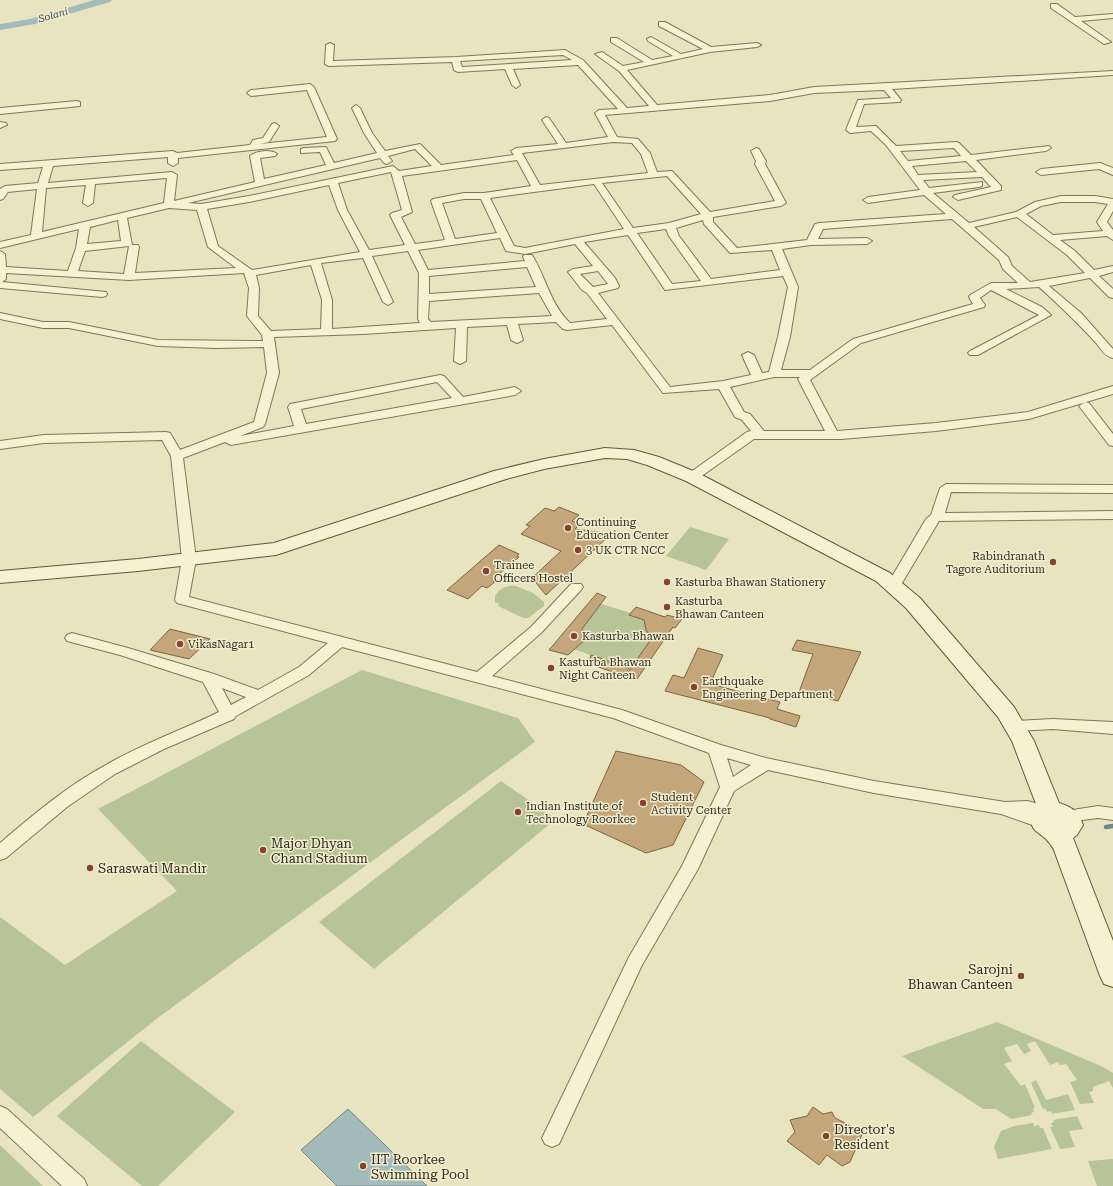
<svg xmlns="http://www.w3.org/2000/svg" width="1113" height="1186" viewBox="0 0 1113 1186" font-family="'Roboto Serif',serif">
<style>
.green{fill:#b7c596}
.water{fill:#a3bbb9;stroke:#6b8886}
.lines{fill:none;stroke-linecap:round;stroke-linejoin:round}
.stream{stroke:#6b8886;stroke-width:4.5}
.river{fill:#a3bbb9;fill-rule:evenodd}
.building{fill:#c3a67a;stroke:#7d6442}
.street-casing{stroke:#80755a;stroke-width:2}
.secondary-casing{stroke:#62563d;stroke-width:2}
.street{fill:#f5f1d3;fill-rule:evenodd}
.secondary{fill:#f5f1d3;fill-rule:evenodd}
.poi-dot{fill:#894030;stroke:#f1edcf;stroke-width:1.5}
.labels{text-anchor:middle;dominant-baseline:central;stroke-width:3;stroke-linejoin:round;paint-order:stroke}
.far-water-label{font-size:10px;font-style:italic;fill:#2e4c50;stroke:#f1edcf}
.poi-label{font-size:11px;fill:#312a1d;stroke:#f1edcf;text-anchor:start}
.near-poi-label{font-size:13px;fill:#312a1d;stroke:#f1edcf;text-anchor:start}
</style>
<rect width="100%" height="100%" fill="#e9e4c0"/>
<!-- green -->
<g class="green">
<path d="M690,527L729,539L706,570L666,556Z"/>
<path d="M516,586L533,593L544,602V606L528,618H523L498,606L499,604L495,602V596C500,588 507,585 516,586Z"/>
<path d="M601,604L631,613L630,615L641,619L642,617L656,634L630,669L568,647Z"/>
<path d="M362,670L518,718L535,742L159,1017L33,1117L0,1089V917L65,965L177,891L98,809Z"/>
<path d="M501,781L556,819L374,969L319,922Z"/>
<path d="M997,1022L1101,1066L1113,1073V1088L1109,1081L1093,1087V1091L1089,1092L1094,1103L1080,1104L1070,1082L1077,1080L1066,1064L1060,1065L1058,1062L1050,1065L1035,1041L1027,1044L1031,1051L1024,1054L1017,1044L1004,1048L1012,1061L1004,1064L1021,1086L1025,1084L1035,1108H1033L1034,1112L1031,1113L1032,1115L1011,1119L996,1109H983L902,1056Z"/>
<path d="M141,1041L235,1112L158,1186H142L57,1116Z"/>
<path d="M1036,1080L1046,1100L1068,1094L1075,1110L1052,1114L1051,1111L1047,1112L1045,1108L1043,1109L1031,1083Z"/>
<path d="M1077,1116L1083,1129L1069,1131L1075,1147L1060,1149L1050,1127H1053L1051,1123L1054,1122L1053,1120Z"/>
<path d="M1033,1123L1034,1126L1039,1125L1040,1128H1043L1052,1149L998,1159L994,1147L1001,1131L1014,1126Z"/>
<path d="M0,1145L43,1186H0Z"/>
<path d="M1113,1159V1186H1097L1088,1161Z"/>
</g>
<!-- water -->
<path class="water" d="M348,1109L427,1186H337L301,1150Z"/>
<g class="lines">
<!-- stream -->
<path class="stream" d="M1106,827L1113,826"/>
<!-- river -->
<path class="river" d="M94,0H112L110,2L35,24L0,30V24L30,19Z"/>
</g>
<!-- building -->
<g class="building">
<path d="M559,507L579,515L572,521L580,524L575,529L611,534L546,595L532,578L561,551L521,534L530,526L526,525L545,508L554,511Z"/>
<path d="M499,545L519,554L517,556L519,557L499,574L493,581L495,582L487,588L482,586L468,599L447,590Z"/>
<path d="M597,593L606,597L582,629L588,637L568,655L549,650Z"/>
<path d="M636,607L665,617L667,615L682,619L675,628L673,627L637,679L626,675L652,638L646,630L644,620L629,615Z"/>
<path d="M170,629L210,639L189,659L150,650Z"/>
<path d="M797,640L861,652L838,701L799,692L813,654L792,650Z"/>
<path d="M698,648L723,655L710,684L780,702L777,709L800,716L796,727L770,719V718L665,691L673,675L684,678Z"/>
<path d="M591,655L629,668L623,676L588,663Z"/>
<path d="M616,751L681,765L704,782L673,845L646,853L583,824Z"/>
<path d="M813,1107L823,1114L832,1112L835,1118L863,1132L850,1162L842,1166L827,1155L819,1165L787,1141L795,1132L790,1120L807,1116Z"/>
</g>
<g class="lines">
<defs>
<g id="street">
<path d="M1051,4H1057L1075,17L1113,14V18L1081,21L1111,42L1104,44L1051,8Z"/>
<path d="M659,22H665L711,47L757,43L761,45L757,47L710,52L627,70L657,105L770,95L814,87L1113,71V75L892,89L901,100L900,102L864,104L856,127L876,126L896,146L956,142L959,143L971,155L1049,146L1051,148L1046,151L976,160L1001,186V190L958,200L953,197L955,195L991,187L982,177L923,180L929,188L982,182V186L979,187L933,193L969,223L1016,212L1035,202L1061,196H1095L1113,199V211L1107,222L1113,230V240L1107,236L1060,240L1075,251L1094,270L1113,266V272L1099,276L1113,289V298L1109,297L1090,278L1049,286L1081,313L1113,349V358C1106,357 1101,350 1097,344C1079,324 1060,306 1039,287L1006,289L1042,307L1051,315L978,355H970L968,353L970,351L1039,315L991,290L980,298L985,305L984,307L861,343L810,380L837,431L936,423L1028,412L1113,386V394L1029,419L936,431L841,439H754L696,480H688L686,477L688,474L747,432L751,431L742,420L735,417L719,389L663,393L612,325L567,330L563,329L556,322L518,324L523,340L517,343L511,340L507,325L467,327L466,361L460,364L454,361L456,328L363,334L274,337L279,373L265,424L263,427L240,436L294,426L288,407L290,404L440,375L444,376L463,397L515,387L521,391L515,395L231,445L225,442L183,458L196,559L189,597L477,672L531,627L571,584H581L583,587L581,590L541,633L492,676L622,710L721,745L766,758L874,781L1005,802L1027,801L1054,808L1056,812L1054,816L1047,818L1049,822L1047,826L1041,828L1001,814L874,793L768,770L734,791L698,869L642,965L559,1144L552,1147L545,1144L542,1138L545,1132L629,957L682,866L720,787L709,753L613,718L342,647L309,675L236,716L234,719L164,749L115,774L67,807L6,858L0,860V843C33,815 67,786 106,765C142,744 182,730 219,712L203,682L120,655L67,641L65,638L67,635L72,633L128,648L214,674L258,690L299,667L328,643L177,603L175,600L182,559L171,456L162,440L44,443L0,449V441L44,435L166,432L170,433L180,450L254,422L267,373L264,347L216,348L158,346L69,328H43L0,319V313L43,322H69L158,340L263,341L262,335L247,316L249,288L244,273L129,280L6,273V279L2,282L106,292L107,294L106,296L102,297L0,288V251L5,254L6,267L68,271L76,248L79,229L0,248V242L31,235L37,189L8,192L3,199L0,200V189L5,186L38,183L43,167L0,170V164L173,151L177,153L250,145L253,140L263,138L272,124L275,123L279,126L269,142L260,144L327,137L307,90L251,96L247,93L251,90L310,84L314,87L337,139L335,141L178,158V163L173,166L168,163V157L53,166L48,183L172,172L177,175L174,201L255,182L250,156C256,151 271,149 277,154L275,156L260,158L264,179L326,165L320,152L301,153V149L304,148L326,147L334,163L377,153L364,133L352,108L356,105L360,108L372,133L385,151L420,144L441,165L514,155L511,151L516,148L558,144L542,120L546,117L549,118L566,143L608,137L595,113L599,110L618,109L578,65L513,69L520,85L516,88L512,85L505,69L458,72L454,70L452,62L329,66L325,64L326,45L330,43L334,45L333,61L456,57L565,50L583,60L627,108L649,106L619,71L595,54L602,52L623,66L644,62L611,42V38H617L652,60L673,56L648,41L647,39L651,37L681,54L703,49L659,26ZM563,55L572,60L462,67L460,61ZM884,90L891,98L858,100L846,130L850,133L871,131L886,145L920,190L868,197L863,200L868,203L924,195L946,214L819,223L815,224L807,240L737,248L713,222V217L781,206L786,203L765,164L766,161L759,149L756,148L751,151L756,161L755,164L775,201L710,212L672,171L657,172L650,153L638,139L617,137L605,115L770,101L814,93ZM613,142L632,143L641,154L648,173L540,185L522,153ZM954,148L961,156L908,161L900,151ZM415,149L432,166L399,171L393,166L249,196L201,204L188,203L380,158L384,163L387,164L392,161L388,156ZM517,160L531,186L484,193H464L433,199L431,201L445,240L415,244L401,217L412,212L402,176ZM966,161L977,172L918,175L912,166ZM391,172L402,210L392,213L390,215L405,245L369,250L347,210L338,183ZM667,176L701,214L669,223L633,228L602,183ZM167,178L164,203L42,232L46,188L86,185L83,203L88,206L93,203L95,184ZM594,184L624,229L525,248L514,246L490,198ZM329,185L338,210L360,252L252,270L218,246L207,209L249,202ZM464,199H481L497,233L455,239L442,203ZM1061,202H1095L1108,204L1097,222L1103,231L1053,235L1026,214L1041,206ZM169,208L197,210L208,247L236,268L135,273L139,247L138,245H132L127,218ZM1017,217L1067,255L1085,273L1030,282L1012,266L1008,257L974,227ZM952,219L999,260L1003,269L1018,283H991L970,295L969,297L973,304L853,339L810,370H781L790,337L798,287L782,249L811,245L867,244L872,241L867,238L818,239L823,229ZM118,220L121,241L87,244L90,227ZM703,220L704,224L730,253L772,250L780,270L711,279L679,236L676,228ZM666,229L669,236L701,281L672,284L637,233ZM628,235L665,290L783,276L788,287L778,337L769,372L762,373L754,355L748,352L742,355L751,375L723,381L670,387L598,293L618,288L619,286L615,278L584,242ZM500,238L506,251L525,254L575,244L593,266L573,269L568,272L582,290L587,293L607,319L570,323C550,304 546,277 532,255H524L523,257L525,261L428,270L418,250ZM129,246L124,274L78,271L85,251ZM408,251L419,273L418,319L420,323L332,329V300L321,263L363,258L383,302L388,305L393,302L372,256ZM311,265L322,300L321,329L271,331L258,316L259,288L256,275ZM527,267L536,287L429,294V276ZM598,271L608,284L593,287L580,274ZM539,293L552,316L431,322L428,319L429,301ZM774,377H800L798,379L825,431H764L750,414L744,412L730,387ZM437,382L452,398L306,424L301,409ZM222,688L246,697L231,705ZM727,758L751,765L733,777Z"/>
<path d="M77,101L80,102V106L0,114V108Z"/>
<path d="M0,122L6,123L7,125L0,128Z"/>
<path d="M1100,163L1113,168V175L1099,169L1041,175L1036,172L1041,169Z"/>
<path d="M1085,402L1089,403L1113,434V446L1109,445L1079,406Z"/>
<path d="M946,484L1113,485V493L951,492L945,513L1113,511V519L939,521L899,588H889L887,585L926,519L931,515L940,488Z"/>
<path d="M1053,719L1113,722V734L1053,729L1016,731L1011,730L1008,726L1011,722L1016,721Z"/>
<path d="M1098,806L1113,808V820L1098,818L1066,822L1060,820L1058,816L1060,812Z"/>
<path d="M0,1106L7,1109L84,1179L87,1186H62L0,1128Z"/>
</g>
<path id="secondary" d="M605,448L634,450L659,457L698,473L890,573L920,598L1014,707L1034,741L1059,803C1072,807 1079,812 1083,825L1077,835L1073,838L1113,941V987L1104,984L1100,976L1054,850C1052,846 1049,842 1046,839C1035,829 1032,832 1030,815L1036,808V804L1012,741L998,717L906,608L876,581L686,481L647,465L627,459L605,458L544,469L506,479L276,555L138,571L0,583V571L138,559L274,543L494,471L544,459Z"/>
</defs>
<!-- street casing -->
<use href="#street" class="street-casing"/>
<!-- secondary casing -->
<use href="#secondary" class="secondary-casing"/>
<!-- street -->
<use href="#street" class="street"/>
<!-- secondary -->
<use href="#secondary" class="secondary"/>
</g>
<!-- markers -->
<g class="poi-dot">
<circle cx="568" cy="528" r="4"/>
<circle cx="578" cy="550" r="4"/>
<circle cx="1053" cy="562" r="4"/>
<circle cx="486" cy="571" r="4"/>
<circle cx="667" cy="582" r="4"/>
<circle cx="667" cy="607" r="4"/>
<circle cx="574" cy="636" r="4"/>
<circle cx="180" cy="644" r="4"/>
<circle cx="551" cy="668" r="4"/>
<circle cx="694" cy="687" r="4"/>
<circle cx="643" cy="803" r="4"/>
<circle cx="518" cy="812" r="4"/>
<circle cx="263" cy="850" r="4"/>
<circle cx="90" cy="868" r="4"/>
<circle cx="1021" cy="976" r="4"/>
<circle cx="826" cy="1136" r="4"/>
<circle cx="363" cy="1166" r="4"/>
</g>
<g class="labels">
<!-- far-water labels -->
<g class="far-water-label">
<text transform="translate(53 15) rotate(-16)">Solani</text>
</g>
<!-- poi labels -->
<g class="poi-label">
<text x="576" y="522">Continuing<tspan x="576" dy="13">Education Center</tspan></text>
<text x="586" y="550">3 UK CTR NCC</text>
<text x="1045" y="556" text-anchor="end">Rabindranath<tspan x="1045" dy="13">Tagore Auditorium</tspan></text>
<text x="494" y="565">Trainee<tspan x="494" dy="13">Officers Hostel</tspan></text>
<text x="675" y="582">Kasturba Bhawan Stationery</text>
<text x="675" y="601">Kasturba<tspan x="675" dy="13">Bhawan Canteen</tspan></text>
<text x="582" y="636">Kasturba Bhawan</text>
<text x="188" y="644">VikasNagar1</text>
<text x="559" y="662">Kasturba Bhawan<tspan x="559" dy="13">Night Canteen</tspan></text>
<text x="702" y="681">Earthquake<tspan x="702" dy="13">Engineering Department</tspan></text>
<text x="651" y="797">Student<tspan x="651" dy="13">Activity Center</tspan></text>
<text x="526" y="806">Indian Institute of<tspan x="526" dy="13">Technology Roorkee</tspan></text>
</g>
<!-- near-poi labels -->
<g class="near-poi-label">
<text x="271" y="843">Major Dhyan<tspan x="271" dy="15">Chand Stadium</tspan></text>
<text x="98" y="868">Saraswati Mandir</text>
<text x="1013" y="969" text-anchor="end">Sarojni<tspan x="1013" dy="15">Bhawan Canteen</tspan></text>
<text x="834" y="1129">Director's<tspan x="834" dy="15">Resident</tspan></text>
<text x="371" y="1159">IIT Roorkee<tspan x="371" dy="15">Swimming Pool</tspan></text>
</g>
</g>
</svg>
